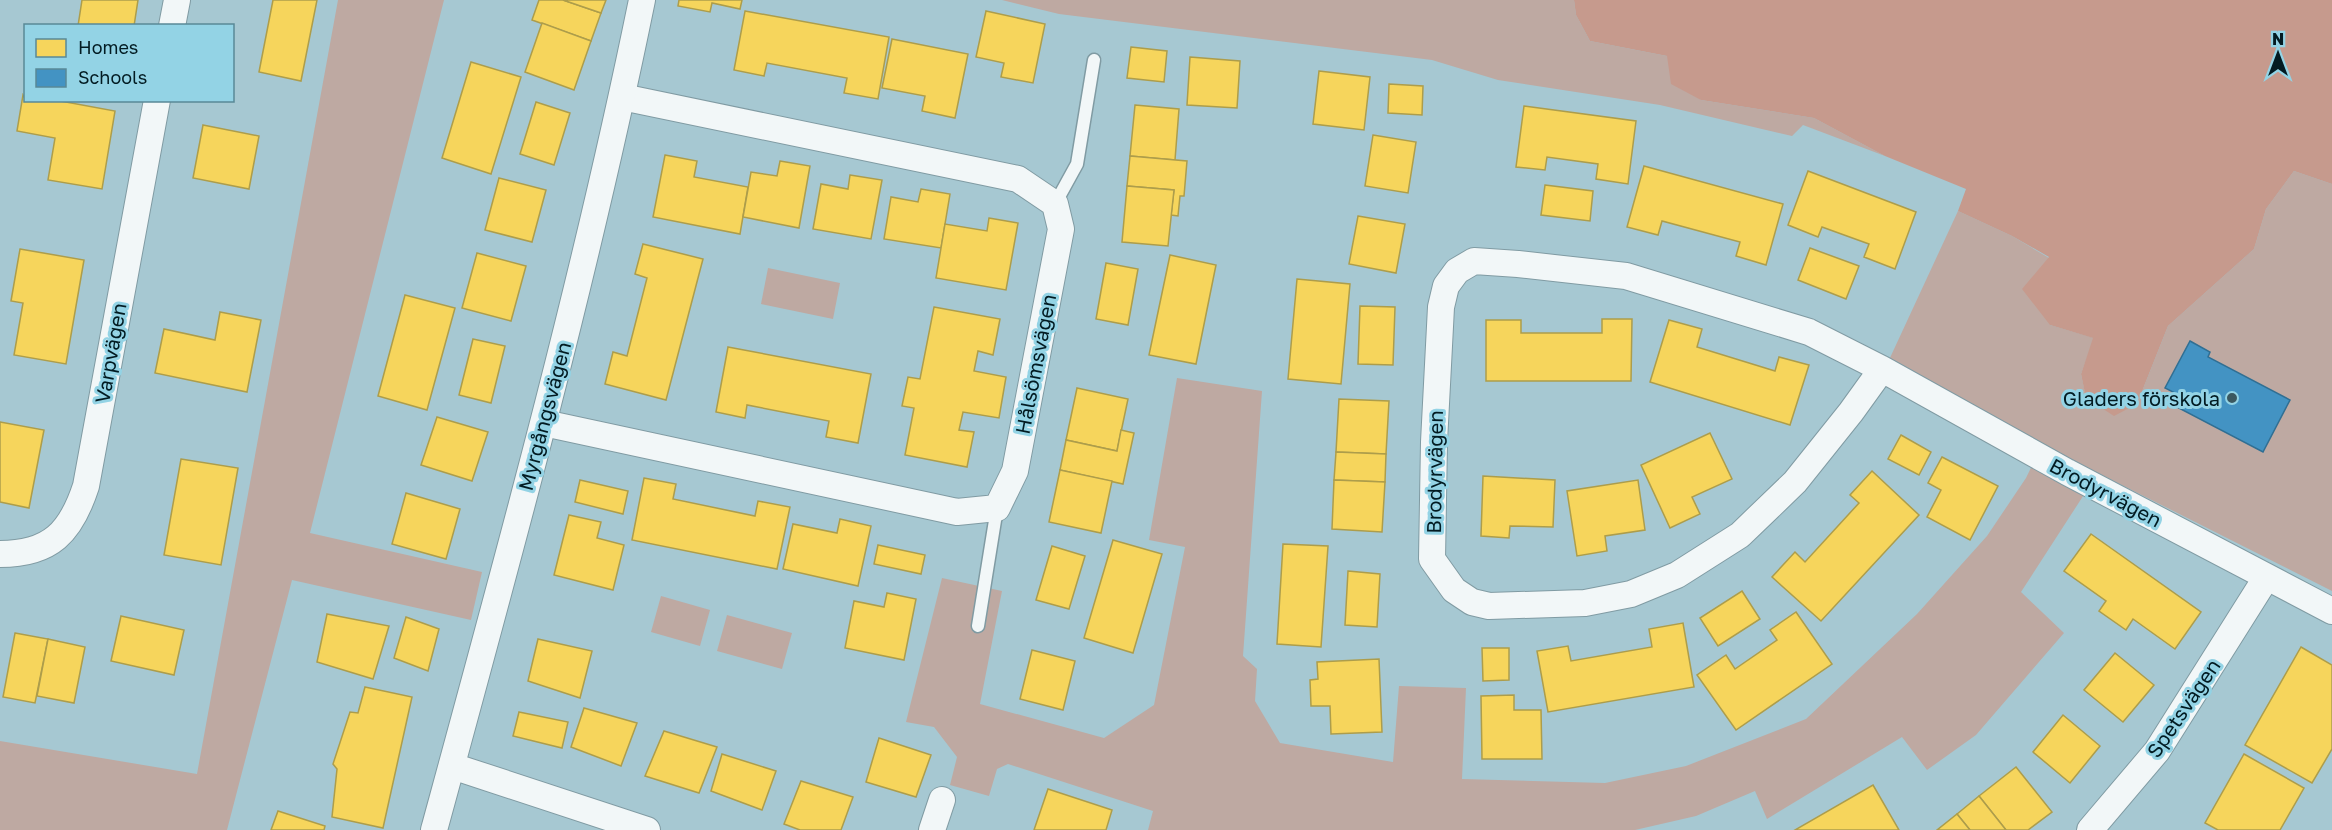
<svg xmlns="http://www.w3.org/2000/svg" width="2332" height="830" viewBox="0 0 2332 830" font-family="'Golos Text',sans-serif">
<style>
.green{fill:#bea9a2}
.forest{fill:#c69a8d}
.homes{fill:#f6d55c;stroke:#ad9d4b;stroke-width:1.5}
.schools{fill:#4393c3;stroke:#306f93;stroke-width:1.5}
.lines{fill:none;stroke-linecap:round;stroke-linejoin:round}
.lane-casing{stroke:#809ba3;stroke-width:15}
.street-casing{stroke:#809ba3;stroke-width:28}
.lane{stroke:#f2f7f8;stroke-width:12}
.street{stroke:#f2f7f8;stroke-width:26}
.poi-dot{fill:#3b5860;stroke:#93d3e5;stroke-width:2}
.labels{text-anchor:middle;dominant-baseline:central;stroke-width:6;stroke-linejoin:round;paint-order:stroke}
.street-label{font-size:20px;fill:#021b22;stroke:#93d3e5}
.poi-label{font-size:20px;fill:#021b22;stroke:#93d3e5;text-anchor:end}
</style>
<rect width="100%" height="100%" fill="#a6c8d2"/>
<!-- green -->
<g class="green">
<path d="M338,0H444L310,533L482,572L471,620L292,580L227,830H0V741L197,774Z"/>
<path d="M1002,0H1574L1576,15L1590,41L1667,56L1701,100L1814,118L1885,156L1803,125L1792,136L1660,105L1498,80L1432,60L1059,14Z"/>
<path d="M2294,171L2332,184V591L2098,473L2021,592L2064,633L1976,735L1927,770L1902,737L1767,819L1755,791L1696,816L1635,830H1148L1153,811L1008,764L997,769L989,796L950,785L957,757L934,727L906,722L942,578L1002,591L980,704L1104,738L1154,705L1185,547L1149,540L1177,378L1262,391L1243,656L1257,669L1255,701L1280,743L1393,762L1399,686L1466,688L1462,779L1605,783L1686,766L1806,719L1917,614L1987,536L2026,478L2042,445L1889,360L1958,211L2012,236L2049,258L2050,325L2094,338L2081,374L2086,397L2114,415L2137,404L2168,326L2254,249L2266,209Z"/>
<path d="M768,268L840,283L833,319L761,304Z"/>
<path d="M661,596L710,610L700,646L651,632Z"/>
<path d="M727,615L792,633L782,669L717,651Z"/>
</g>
<!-- forest -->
<path class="forest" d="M1574,0H2332V184L2294,171L2266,209L2254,249L2168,326L2137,404L2114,416L2086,398L2081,374L2093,338L2050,325L2022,289L2049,257L2012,236L1958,211L1966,189L1885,156L1814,118L1701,100L1671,84L1667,56L1590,41L1576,15Z"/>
<!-- homes -->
<g class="homes">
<path d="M82,0H138L134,26H78Z"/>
<path d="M273,0H317L301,81L259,72Z"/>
<path d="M539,0H563L601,13L591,41L532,20Z"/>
<path d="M563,0H606L601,13Z"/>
<path d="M679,0H742L740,9L712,3L710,12L678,6Z"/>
<path d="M745,11L889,37L878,99L844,93L847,78L767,63L764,76L734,70Z"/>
<path d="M986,11L1045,24L1033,83L1001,77L1004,63L976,57Z"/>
<path d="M542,23L591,41L574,90L525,72Z"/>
<path d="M892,39L968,54L955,118L922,111L925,96L882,88Z"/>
<path d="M1131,47L1167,51L1164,82L1127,78Z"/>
<path d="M1190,57L1240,61L1237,108L1187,105Z"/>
<path d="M471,62L521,77L491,174L442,158Z"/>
<path d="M1319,71L1370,77L1364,130L1313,124Z"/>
<path d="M1389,84L1423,86L1422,115L1388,113Z"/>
<path d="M23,95L26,100H55L115,111L102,189L48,180L55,138L17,131Z"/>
<path d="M536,102L570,113L554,165L520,154Z"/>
<path d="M1135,105L1179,109L1175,160L1130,156Z"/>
<path d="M1524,106L1636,121L1628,184L1596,179L1598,164L1547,157L1545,170L1516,167Z"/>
<path d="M203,125L259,136L249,189L193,178Z"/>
<path d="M1373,135L1416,142L1408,193L1365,186Z"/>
<path d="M665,155L697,161L694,177L748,187L740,234L653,217Z"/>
<path d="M1130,156L1187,161L1184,196H1180L1178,216L1171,215L1174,190L1127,186Z"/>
<path d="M780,161L810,166L799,228L743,217L751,172L777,176Z"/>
<path d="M1644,166L1783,204L1766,265L1736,256L1740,242L1662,221L1658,235L1627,227Z"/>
<path d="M1808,171L1916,212L1895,269L1864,257L1869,244L1822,227L1818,237L1788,225Z"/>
<path d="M850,175L882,180L871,239L813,229L821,184L848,189Z"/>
<path d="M499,178L546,190L532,242L485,230Z"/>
<path d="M1545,185L1593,191L1590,221L1541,215Z"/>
<path d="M1127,186L1174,190L1168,246L1122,242Z"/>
<path d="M921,189L950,194L941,248L884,239L891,197L918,202Z"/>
<path d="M1358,216L1405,224L1396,273L1349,264Z"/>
<path d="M989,218L1018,223L1006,290L936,278L945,224L987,231Z"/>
<path d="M643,244L703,259L666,400L605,384L613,352L627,356L647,278L635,274Z"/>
<path d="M1810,248L1859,266L1846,299L1798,280Z"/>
<path d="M20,249L84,260L66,364L14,355L23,303L11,301Z"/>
<path d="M477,253L526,266L511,321L462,308Z"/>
<path d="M1170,255L1216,265L1196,364L1149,355Z"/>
<path d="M1106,263L1138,269L1128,325L1096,319Z"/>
<path d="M1297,279L1350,284L1341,384L1288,379Z"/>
<path d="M405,295L455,308L427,410L378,396Z"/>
<path d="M1360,306L1395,307L1393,365L1358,364Z"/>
<path d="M934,307L1000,319L993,355L978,351L974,371L1006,377L999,418L963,412L959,430L974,432L967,467L905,455L914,408L902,406L908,377L920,379Z"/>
<path d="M220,312L261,320L247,392L155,373L164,329L215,340Z"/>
<path d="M1602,319H1632L1631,381H1486V320H1521V333H1602Z"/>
<path d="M1669,320L1702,329L1697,347L1775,371L1779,357L1809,365L1790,425L1650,382Z"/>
<path d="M473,339L505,346L491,403L459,395Z"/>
<path d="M728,347L871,374L858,443L826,437L829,421L747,405L745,418L716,412Z"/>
<path d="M1077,388L1128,399L1117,451L1066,440Z"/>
<path d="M1339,399L1389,401L1386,454L1336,452Z"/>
<path d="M437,417L488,432L472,481L421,465Z"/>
<path d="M0,422L44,430L29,508L0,502Z"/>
<path d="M1121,430L1134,433L1123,484L1060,470L1066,440L1117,451Z"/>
<path d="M1710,433L1732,479L1692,497L1700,514L1670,528L1641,465Z"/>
<path d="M1901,435L1931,452L1919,475L1888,459Z"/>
<path d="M1336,452L1386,454L1385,482L1334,480Z"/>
<path d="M1942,457L1998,486L1970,540L1927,517L1941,490L1928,483Z"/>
<path d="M181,459L238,468L221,565L164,555Z"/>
<path d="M1060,470L1112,481L1101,533L1049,522Z"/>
<path d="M1872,471L1919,515L1821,621L1772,577L1795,552L1805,562L1859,503L1850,495Z"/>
<path d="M1483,476L1555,480L1553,527L1510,526L1509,538L1481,536Z"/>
<path d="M644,478L676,484L673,499L755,516L758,501L790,507L777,569L632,540Z"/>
<path d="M580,480L628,491L623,514L575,502Z"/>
<path d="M1334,480L1385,482L1382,532L1332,529Z"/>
<path d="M1638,480L1645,530L1605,536L1607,551L1577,556L1567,491Z"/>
<path d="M406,493L460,509L446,559L392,544Z"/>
<path d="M569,515L601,522L597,538L624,545L613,590L554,575Z"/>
<path d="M840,519L871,526L858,586L783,569L793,524L837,533Z"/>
<path d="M2091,534L2201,612L2175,649L2133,619L2126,630L2099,611L2106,601L2064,571Z"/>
<path d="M1113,540L1162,554L1133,653L1084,638Z"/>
<path d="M1283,544L1328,546L1321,647L1277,644Z"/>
<path d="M878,545L925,555L921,574L874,564Z"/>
<path d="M1052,546L1085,556L1069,609L1036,600Z"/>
<path d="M1348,571L1380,574L1377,627L1345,625Z"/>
<path d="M1742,591L1760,619L1718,646L1700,618Z"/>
<path d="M887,593L916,599L904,660L845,648L854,601L884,607Z"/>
<path d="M1796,612L1832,664L1736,730L1697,675L1726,655L1735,669L1777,640L1770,630Z"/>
<path d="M327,614L389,626L373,679L317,662Z"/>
<path d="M121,616L184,630L174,675L111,661Z"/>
<path d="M406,617L439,629L428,671L394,658Z"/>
<path d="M1683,623L1694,687L1548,712L1537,651L1568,646L1571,661L1652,647L1649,629Z"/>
<path d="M15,633L48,639L35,703L3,697Z"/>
<path d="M48,639L85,647L74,703L37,696Z"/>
<path d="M538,639L592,651L580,698L528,681Z"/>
<path d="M2301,647L2332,665V749L2312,783L2245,745Z"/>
<path d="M1482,648H1509V680L1483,681Z"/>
<path d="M1032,650L1075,661L1063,710L1020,699Z"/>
<path d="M2115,653L2154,685L2123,722L2084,690Z"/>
<path d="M1379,659L1382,732L1331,734L1330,706H1311L1310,680L1318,679L1317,662Z"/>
<path d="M365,687L412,697L383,828L332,817L337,769L333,764L350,712L358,713Z"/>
<path d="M1514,695V710H1541L1542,759H1482L1481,696Z"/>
<path d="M584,708L637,723L621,766L571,747Z"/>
<path d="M519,712L568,722L562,748L513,736Z"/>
<path d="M2063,715L2100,746L2070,783L2033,752Z"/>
<path d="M664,731L717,747L699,793L645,776Z"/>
<path d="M879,738L931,755L916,797L866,782Z"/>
<path d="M722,754L776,771L762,810L711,791Z"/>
<path d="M2244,754L2304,788L2280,830H2218L2205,823Z"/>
<path d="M2016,767L2052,812L2028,830H2006L1979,796Z"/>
<path d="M801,781L853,797L841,830H800L784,824Z"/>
<path d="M1873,785L1899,830H1795Z"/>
<path d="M1048,789L1112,810L1106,830H1034Z"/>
<path d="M1979,796L2006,830H1970L1957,814Z"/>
<path d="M278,811L325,826L324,830H271Z"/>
<path d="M1957,814L1970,830H1937Z"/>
</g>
<!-- schools -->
<path class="schools" d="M2190,341L2210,352L2208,357L2290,400L2263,452L2173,405L2179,395L2165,388Z"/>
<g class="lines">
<defs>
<g id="lane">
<path d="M1055,204L1077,164L1094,60"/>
<path d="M978,626L997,508"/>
</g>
<g id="street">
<path d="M172,26L177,0"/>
<path d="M1882,369L1851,412L1795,482L1740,535L1677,575L1631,594L1585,603L1489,606L1472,602L1454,590L1432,559L1434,442L1441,307L1446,286L1457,271L1474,261L1518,264L1626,276L1809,332L1882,369L2067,472L2332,611"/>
<path d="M544,423L957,512L997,508L1015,471L1061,229L1055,204L1018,179L622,97"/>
<path d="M0,554C51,554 71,532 86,486L157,100"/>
<path d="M452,766L647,830"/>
<path d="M434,830C509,555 585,279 642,0"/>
<path d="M932,830L942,800"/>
<path d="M2090,830L2157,751L2266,578"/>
</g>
</defs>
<!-- lane casing -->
<use href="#lane" class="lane-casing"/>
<!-- street casing -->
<use href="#street" class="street-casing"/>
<!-- lane -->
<use href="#lane" class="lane"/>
<!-- street -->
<use href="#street" class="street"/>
</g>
<!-- markers -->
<circle class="poi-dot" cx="2232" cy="398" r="6"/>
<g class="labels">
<!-- street labels -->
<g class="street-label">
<text transform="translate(110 353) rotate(-80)">Varpvägen</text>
<text transform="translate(1035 364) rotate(-79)">Hålsömsvägen</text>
<text transform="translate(544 416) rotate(-75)">Myrgångsvägen</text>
<text transform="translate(1434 472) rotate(-89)">Brodyrvägen</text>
<text transform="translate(2106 492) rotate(28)">Brodyrvägen</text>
<text transform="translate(2183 708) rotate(-56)">Spetsvägen</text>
</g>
<!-- poi labels -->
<g class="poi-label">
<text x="2220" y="398">Gladers förskola</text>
</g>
</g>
<!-- legend -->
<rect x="24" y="24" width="210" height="78" fill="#93d3e5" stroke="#598997" stroke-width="1.5"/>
<rect x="36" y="39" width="30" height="18" fill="#f6d55c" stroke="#598997" stroke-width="1.5"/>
<text x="78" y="54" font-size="18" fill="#021b22">Homes</text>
<rect x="36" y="69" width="30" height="18" fill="#4393c3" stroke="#598997" stroke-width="1.5"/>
<text x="78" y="84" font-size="18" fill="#021b22">Schools</text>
<!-- north arrow -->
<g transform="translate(2278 54)" stroke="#93d3e5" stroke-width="4.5" paint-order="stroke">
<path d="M0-4.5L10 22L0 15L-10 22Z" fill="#021b22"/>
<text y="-9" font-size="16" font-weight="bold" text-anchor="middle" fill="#021b22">N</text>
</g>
</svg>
